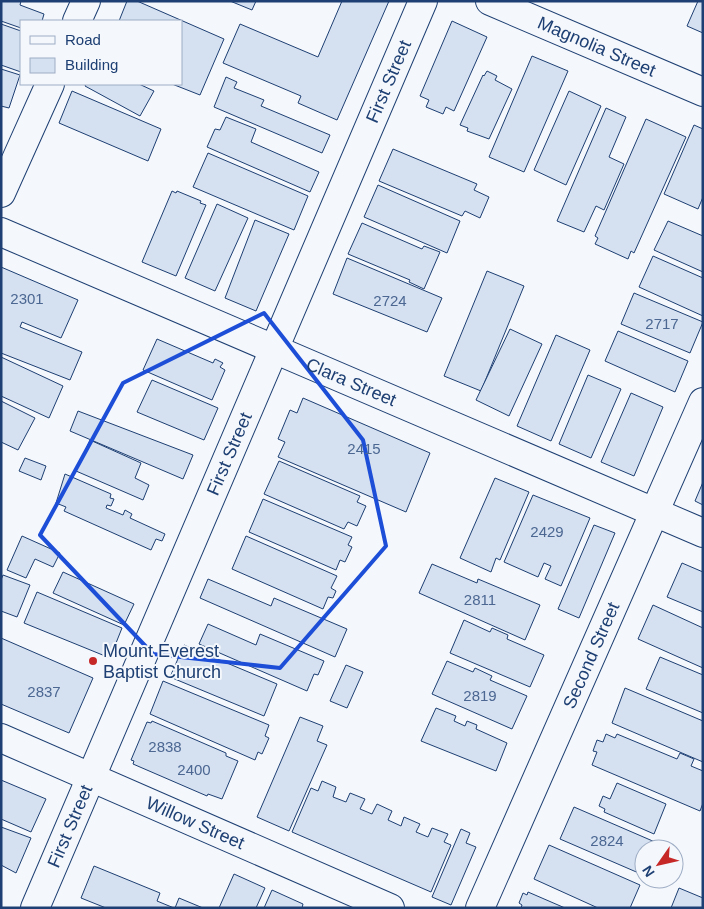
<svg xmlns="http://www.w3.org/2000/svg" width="704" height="909" viewBox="0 0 704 909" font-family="Arial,sans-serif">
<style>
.building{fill:#d5e0f0;stroke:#1d3f73}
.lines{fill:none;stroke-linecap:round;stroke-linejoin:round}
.minor-casing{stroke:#1d3f73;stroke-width:30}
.minor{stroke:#f4f7fb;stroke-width:28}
.marked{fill:none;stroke:#1d4ed8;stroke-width:4;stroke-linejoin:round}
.poi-dot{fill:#c62828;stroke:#f4f7fb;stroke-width:2}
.labels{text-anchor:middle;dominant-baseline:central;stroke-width:4;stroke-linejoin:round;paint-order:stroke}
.number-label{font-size:15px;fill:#4b6792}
.street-label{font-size:18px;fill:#1d3f73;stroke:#f4f7fb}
.poi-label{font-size:18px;fill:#1d3f73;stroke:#f4f7fb;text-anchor:start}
</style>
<rect width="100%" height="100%" fill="#f4f7fb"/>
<!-- building -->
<g class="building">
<path d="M1,1H21L20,5L44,14L42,21H21V28L1,21Z"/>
<path d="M127,1H137L224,39L200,95L172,84H181V21H119Z"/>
<path d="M230,1H256L252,10Z"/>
<path d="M342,1H389L337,120L298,103L301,96L223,63L240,24L318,57Z"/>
<path d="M698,1H703V33L687,26Z"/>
<path d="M452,21L487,37L454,111L446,107L443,114L426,107L429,100L420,96Z"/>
<path d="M1,24L21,31V72L1,65Z"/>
<path d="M532,56L568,71L524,172L489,157Z"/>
<path d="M1,69L20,75L9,108L1,106Z"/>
<path d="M487,71L497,76L495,80L512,89L489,139L467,131L468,128L460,125L483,75L484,76Z"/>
<path d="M226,77L237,82L234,88L264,100L261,106L330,135L322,153L214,107Z"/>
<path d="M86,84H139L154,91L140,116L85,86Z"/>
<path d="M72,91L161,129L148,161L59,123Z"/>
<path d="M569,91L601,106L566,185L534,170Z"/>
<path d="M606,108L626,117L609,157L624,164L604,210L596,206L584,232L557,221Z"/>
<path d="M226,117L256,129L251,142L319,172L310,192L207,147L215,129L220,130Z"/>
<path d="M646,119L686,137L634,253L631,251L628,259L595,244L598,238L595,236Z"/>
<path d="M694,125L703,129V197L698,209L664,194Z"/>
<path d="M393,149L477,184L474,190L489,197L480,218L465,211L462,216L379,181Z"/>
<path d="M208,153L308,196L294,230L193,187Z"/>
<path d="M378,185L460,221L447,253L364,217Z"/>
<path d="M172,191L176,193L177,191L201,201L200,203L206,205L176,276L142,262Z"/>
<path d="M217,204L248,218L215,291L185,278Z"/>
<path d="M255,220L289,234L256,311L225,298Z"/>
<path d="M668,221L703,236V272L654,250Z"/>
<path d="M362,223L422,249L424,246L440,252L424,289L409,282L410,280L348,254Z"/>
<path d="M653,256L703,278V316L639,287Z"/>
<path d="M347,258L442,298L427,332L333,294Z"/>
<path d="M1,267L78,300L61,338L22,322L20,327L82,352L70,380L1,353Z"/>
<path d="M487,271L524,286L481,391L444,376Z"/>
<path d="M634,293L703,322L690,353L621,324Z"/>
<path d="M510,329L542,344L509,416L476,400Z"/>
<path d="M618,331L688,361L675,392L605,361Z"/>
<path d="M556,335L590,350L551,441L517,426Z"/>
<path d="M157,339L213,363L215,359L223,363L220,367L225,370L212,400L143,370Z"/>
<path d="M1,357L63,386L49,418L1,396Z"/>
<path d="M588,375L621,389L591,458L559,444Z"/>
<path d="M152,380L218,408L204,440L137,412Z"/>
<path d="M631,393L663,407L634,476L601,462Z"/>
<path d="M303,398L430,453L406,512L278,457L285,442L278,439L290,410L297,413Z"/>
<path d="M1,401L35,418L18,450L1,442Z"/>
<path d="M78,411L193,455L183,479L70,431Z"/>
<path d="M90,440L141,463L135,478L149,485L143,500L76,471Z"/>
<path d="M25,458L46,466L41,480L19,471Z"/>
<path d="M279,461L360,496L357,502L366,506L357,526L348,522L344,529L264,494Z"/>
<path d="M65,474L111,494L110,498L114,499L111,506L107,505L106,508L123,515L125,510L132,514L130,518L165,534L162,541L156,539L151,550L64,511L66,507L56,503Z"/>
<path d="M495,478L529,492L500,560L496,558L491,572L460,558Z"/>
<path d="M703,482V505L695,501Z"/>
<path d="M533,495L590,518L561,586L545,579L551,566L544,563L538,577L504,562Z"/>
<path d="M263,499L352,537L348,545L352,547L345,562L340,560L336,570L249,532Z"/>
<path d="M594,525L615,533L579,618L558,609Z"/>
<path d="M22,536L60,553L53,567L35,559L26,578L7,570Z"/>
<path d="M246,536L337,576L331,588L336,591L333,598L328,597L323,609L232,569Z"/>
<path d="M682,563L703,572V612L667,597Z"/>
<path d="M432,564L477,583L478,579L540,605L525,640L419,593Z"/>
<path d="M63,572L134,604L124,625L53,593Z"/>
<path d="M3,575L30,585L17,617L1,611V580Z"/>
<path d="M208,579L271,606L274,598L347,629L335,657L200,598Z"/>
<path d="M37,592L122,628L110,658L24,623Z"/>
<path d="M653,605L703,628V668L638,639Z"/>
<path d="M464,620L490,632L492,628L508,635L507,639L544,655L530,687L450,653Z"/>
<path d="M208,624L256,645L260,634L324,661L318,675L314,674L307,691L199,644Z"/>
<path d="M1,638L93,678L69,733L1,704Z"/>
<path d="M184,645L277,684L264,716L170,677Z"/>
<path d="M660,657L703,675V713L646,689Z"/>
<path d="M447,661L473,672L475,668L492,676L490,680L527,696L512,729L432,694Z"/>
<path d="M346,665L363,672L347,708L330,701Z"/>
<path d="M163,681L269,725L265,736L269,738L262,754L258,752L255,760L150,714Z"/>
<path d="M625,688L703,721V762L612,723Z"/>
<path d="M436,708L456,716L454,721L465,726L467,721L477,725L476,729L507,743L496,771L421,741Z"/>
<path d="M300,717L323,726L317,741L327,745L289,831L257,817Z"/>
<path d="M152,721L226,753V756L238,761L222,799L208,794L207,796L133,764L134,761L131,760L147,722L151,723Z"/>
<path d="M606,734L615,738L617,734L677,759L680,753L694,759L691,766L703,771V803L700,811L592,765L597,752L593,751L597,740L603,742Z"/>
<path d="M1,780L46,799L31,832L1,819Z"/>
<path d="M322,781L336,787L333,797L346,802L350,793L365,799L360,809L372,814L377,804L392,811L388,820L401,826L404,817L420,824L416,832L428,837L432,828L448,834L444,842L451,845L431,892L292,832L311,788L318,791Z"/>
<path d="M617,783L666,804L654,834L604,812L605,809L599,806L603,796L610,799Z"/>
<path d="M574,807L655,842L652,849H644V867L641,874L560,839Z"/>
<path d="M1,827L31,838L16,873L1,865Z"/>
<path d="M461,829L470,833L466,843L476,847L451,905L432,897Z"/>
<path d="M549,845L640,885L630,908H598L534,879Z"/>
<path d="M94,866L160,893L157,901L174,908H106L81,898Z"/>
<path d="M234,874L265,888L256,908H219Z"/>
<path d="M679,888L703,898V908H671Z"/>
<path d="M272,890L303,904L302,908H264Z"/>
<path d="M528,892L565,908H521L522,905L519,903L523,893L527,895Z"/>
<path d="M179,898L203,908H175Z"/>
</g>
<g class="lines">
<defs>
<g id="minor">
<path id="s1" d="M490,1L703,92"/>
<path d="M77,21L86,1"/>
<path d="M1,193L50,84"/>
<path id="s2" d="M1,232L703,533"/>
<path id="s3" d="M1,738L390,908"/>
<path id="s4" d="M35,908L423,1"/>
<path id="s5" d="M480,908L703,402"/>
</g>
</defs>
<!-- minor casing -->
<use href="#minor" class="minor-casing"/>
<!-- minor -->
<use href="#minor" class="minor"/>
</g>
<!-- marked area -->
<path class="marked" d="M264,313L363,440L386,546L280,668L153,654L40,535L123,383Z"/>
<!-- markers -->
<circle class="poi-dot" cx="93" cy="661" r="5"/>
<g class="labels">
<!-- number labels -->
<g class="number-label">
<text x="27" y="298">2301</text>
<text x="390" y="300">2724</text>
<text x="662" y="323">2717</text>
<text x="364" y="448">2415</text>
<text x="547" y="531">2429</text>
<text x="480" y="599">2811</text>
<text x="44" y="691">2837</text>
<text x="480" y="695">2819</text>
<text x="165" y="746">2838</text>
<text x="194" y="769">2400</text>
<text x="607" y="840">2824</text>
</g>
<!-- street labels -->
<g class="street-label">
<text stroke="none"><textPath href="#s1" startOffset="116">Magnolia Street</textPath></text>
<text stroke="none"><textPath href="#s4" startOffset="899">First Street</textPath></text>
<text stroke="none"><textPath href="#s2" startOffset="381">Clara Street</textPath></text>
<text stroke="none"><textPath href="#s4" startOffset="494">First Street</textPath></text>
<text stroke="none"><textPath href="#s5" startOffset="276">Second Street</textPath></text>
<text stroke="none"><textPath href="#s3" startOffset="212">Willow Street</textPath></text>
<text stroke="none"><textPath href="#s4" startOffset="89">First Street</textPath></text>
</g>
<!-- poi labels -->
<g class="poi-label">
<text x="103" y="651">Mount Everest<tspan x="103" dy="21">Baptist Church</tspan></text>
</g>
</g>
<!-- border -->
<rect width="704" height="909" fill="none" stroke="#1d3f73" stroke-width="5"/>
<!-- legend -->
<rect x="20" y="20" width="162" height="65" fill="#f4f7fb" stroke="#9eadc5"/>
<rect x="30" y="36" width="25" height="8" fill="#f4f7fb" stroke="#9eadc5"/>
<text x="65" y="45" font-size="15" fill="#1d3f73">Road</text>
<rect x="30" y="58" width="25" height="15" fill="#d5e0f0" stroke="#9eadc5"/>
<text x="65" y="70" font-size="15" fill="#1d3f73">Building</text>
<!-- north arrow -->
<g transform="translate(659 864) rotate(236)"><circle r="24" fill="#f4f7fb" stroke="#9eadc5"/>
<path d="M0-4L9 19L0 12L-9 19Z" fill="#c62828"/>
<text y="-8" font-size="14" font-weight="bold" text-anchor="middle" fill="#1d3f73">N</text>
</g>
</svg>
